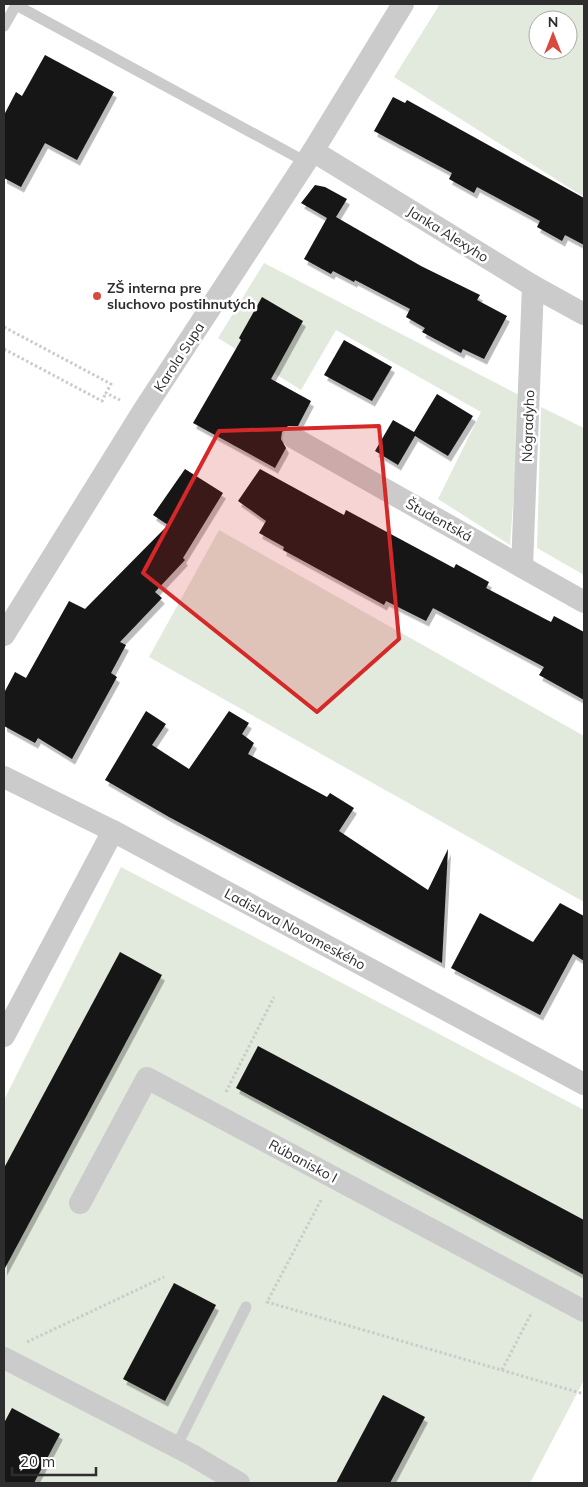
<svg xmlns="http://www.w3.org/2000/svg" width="588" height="1487" viewBox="0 0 588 1487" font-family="Mulish,sans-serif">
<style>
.green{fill:#e2eadd;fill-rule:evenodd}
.building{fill:#151515;filter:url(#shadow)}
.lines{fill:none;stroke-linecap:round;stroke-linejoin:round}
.path{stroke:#cbcbcb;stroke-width:3;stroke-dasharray:2.5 2.5;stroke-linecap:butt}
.service{stroke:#cbcbcb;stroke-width:11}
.minor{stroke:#cbcbcb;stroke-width:22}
.marked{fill:#d62828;fill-opacity:0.2;stroke:#d62828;stroke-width:4;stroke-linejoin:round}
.poi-dot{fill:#d84a3d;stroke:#fff;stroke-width:2}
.labels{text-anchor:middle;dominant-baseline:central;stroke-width:5;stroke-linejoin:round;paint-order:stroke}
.street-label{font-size:14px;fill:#2e2e2e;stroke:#fff}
.poi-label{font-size:14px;font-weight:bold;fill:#2e2e2e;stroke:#fff;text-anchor:start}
</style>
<defs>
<filter id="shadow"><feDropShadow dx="3" dy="5.5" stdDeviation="0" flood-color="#0004"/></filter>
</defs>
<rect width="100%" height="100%" fill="#fff"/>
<!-- green -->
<g class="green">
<path d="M440,4H584V197L394,77ZM538,20H568V50H538Z"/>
<path d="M264,263L521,396L510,545L438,499L481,412L336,330L301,390L218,338Z"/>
<path d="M541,407L584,428V575L537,548Z"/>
<path d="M219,530L584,736V902L149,657Z"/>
<path d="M121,867L584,1110V1380L530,1483H4V1100Z"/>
</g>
<!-- building -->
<g class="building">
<path d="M45,55L114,92L77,160L45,143L21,187L4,178V115L16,92L22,96Z"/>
<path d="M393,97L405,103L407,100L584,198V245L565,235L562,241L537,227L540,221L477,187L474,193L449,179L452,173L374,131Z"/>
<path d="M315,185L325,187L347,199L336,217L421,266L480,295L477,300L507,316L484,359L463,349L461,353L422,332L425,328L406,317L410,309L355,280L354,282L333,271L331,274L304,259L327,218L301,203Z"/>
<path d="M262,297L303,321L271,379L311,401L298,426H288L282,432L281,439L286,448L275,468L193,423L241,340L239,338Z"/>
<path d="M344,340L392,367L372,401L324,375Z"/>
<path d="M437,394L473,416L448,456L415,436L398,465L375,451L393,420L414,432Z"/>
<path d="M185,469L223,493L183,558L185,560L155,592L162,598L120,642L126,645L111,673L117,677L72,759L38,738L35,743L4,726V693L15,672L26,678L69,601L85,609L168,525L153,515Z"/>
<path d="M260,469L344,515L346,510L454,568L456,564L489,582L486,588L551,622L554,616L584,632V700L539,675L544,667L433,608L426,621L386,601L384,605L283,550L284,547L259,533L266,521L238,501Z"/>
<path d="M146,711L166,724L152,745L189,769L229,711L249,723L242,734L254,743L248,754L327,797L330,793L354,808L339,831L428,890L448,849L442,963L169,817L105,780Z"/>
<path d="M560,903L584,916V961L573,954L540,1015L451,968L480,913L533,942Z"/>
<path d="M120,952L162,975L4,1270V1168Z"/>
<path d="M258,1046L584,1220V1275L236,1088Z"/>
<path d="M174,1283L216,1305L165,1401L123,1379Z"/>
<path d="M383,1395L425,1417L390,1483H336Z"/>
<path d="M12,1408L60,1434L34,1483H4V1423Z"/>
</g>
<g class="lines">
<!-- path -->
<g class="path">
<path d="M4,327L111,384L106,393L120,400"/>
<path d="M4,349L102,401L106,393"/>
<path d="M226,1092L274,997"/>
<path d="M321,1200L267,1302L584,1394"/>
<path d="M27,1342L164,1277"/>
<path d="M502,1370L532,1312"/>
</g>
<!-- service -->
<g class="service">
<path d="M4,26L16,5L306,162"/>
<path d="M176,1447L246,1307"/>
</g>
<!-- minor -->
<g class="minor">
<path d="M313,151L533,286L584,314"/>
<path d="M294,438L584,602"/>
<path d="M522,567L533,286"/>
<path d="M4,635L143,411L313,151L403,4"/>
<path d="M4,777L113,831L584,1084"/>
<path d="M4,1036L113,831"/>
<path d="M80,1203L147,1078L584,1311"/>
<path d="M4,1358L192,1455L239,1483"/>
</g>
</g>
<!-- marked area -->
<path class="marked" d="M379,426L399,639L317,712L143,573L219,431Z"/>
<!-- markers -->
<circle class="poi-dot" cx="97" cy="296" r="5"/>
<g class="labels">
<!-- street labels -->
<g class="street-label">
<text transform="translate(448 234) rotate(32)">Janka Alexyho</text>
<text transform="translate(179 357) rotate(-57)">Karola Supa</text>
<text transform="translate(528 426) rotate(-88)">Nógradyho</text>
<text transform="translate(439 520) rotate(29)">Študentská</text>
<text transform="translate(295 929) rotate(28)">Ladislava Novomeského</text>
<text transform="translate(303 1161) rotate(28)">Rúbanisko I</text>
</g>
<!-- poi labels -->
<g class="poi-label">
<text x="107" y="288">ZŠ interna pre<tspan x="107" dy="16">sluchovo postihnutých</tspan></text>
</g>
</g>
<!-- border -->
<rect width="588" height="1487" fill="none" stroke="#2e2e2e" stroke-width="10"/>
<!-- north arrow -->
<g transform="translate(553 35)"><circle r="24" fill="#ffffff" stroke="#ababab"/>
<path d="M0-4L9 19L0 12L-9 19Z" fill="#d84a3d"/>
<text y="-8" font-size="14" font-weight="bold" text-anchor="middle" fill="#2e2e2e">N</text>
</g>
<!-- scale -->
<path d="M12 1467v8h84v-8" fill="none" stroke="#2e2e2e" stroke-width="2.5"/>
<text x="20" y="1467" font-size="15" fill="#2e2e2e" stroke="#ffffff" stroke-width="4" paint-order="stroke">20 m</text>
</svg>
